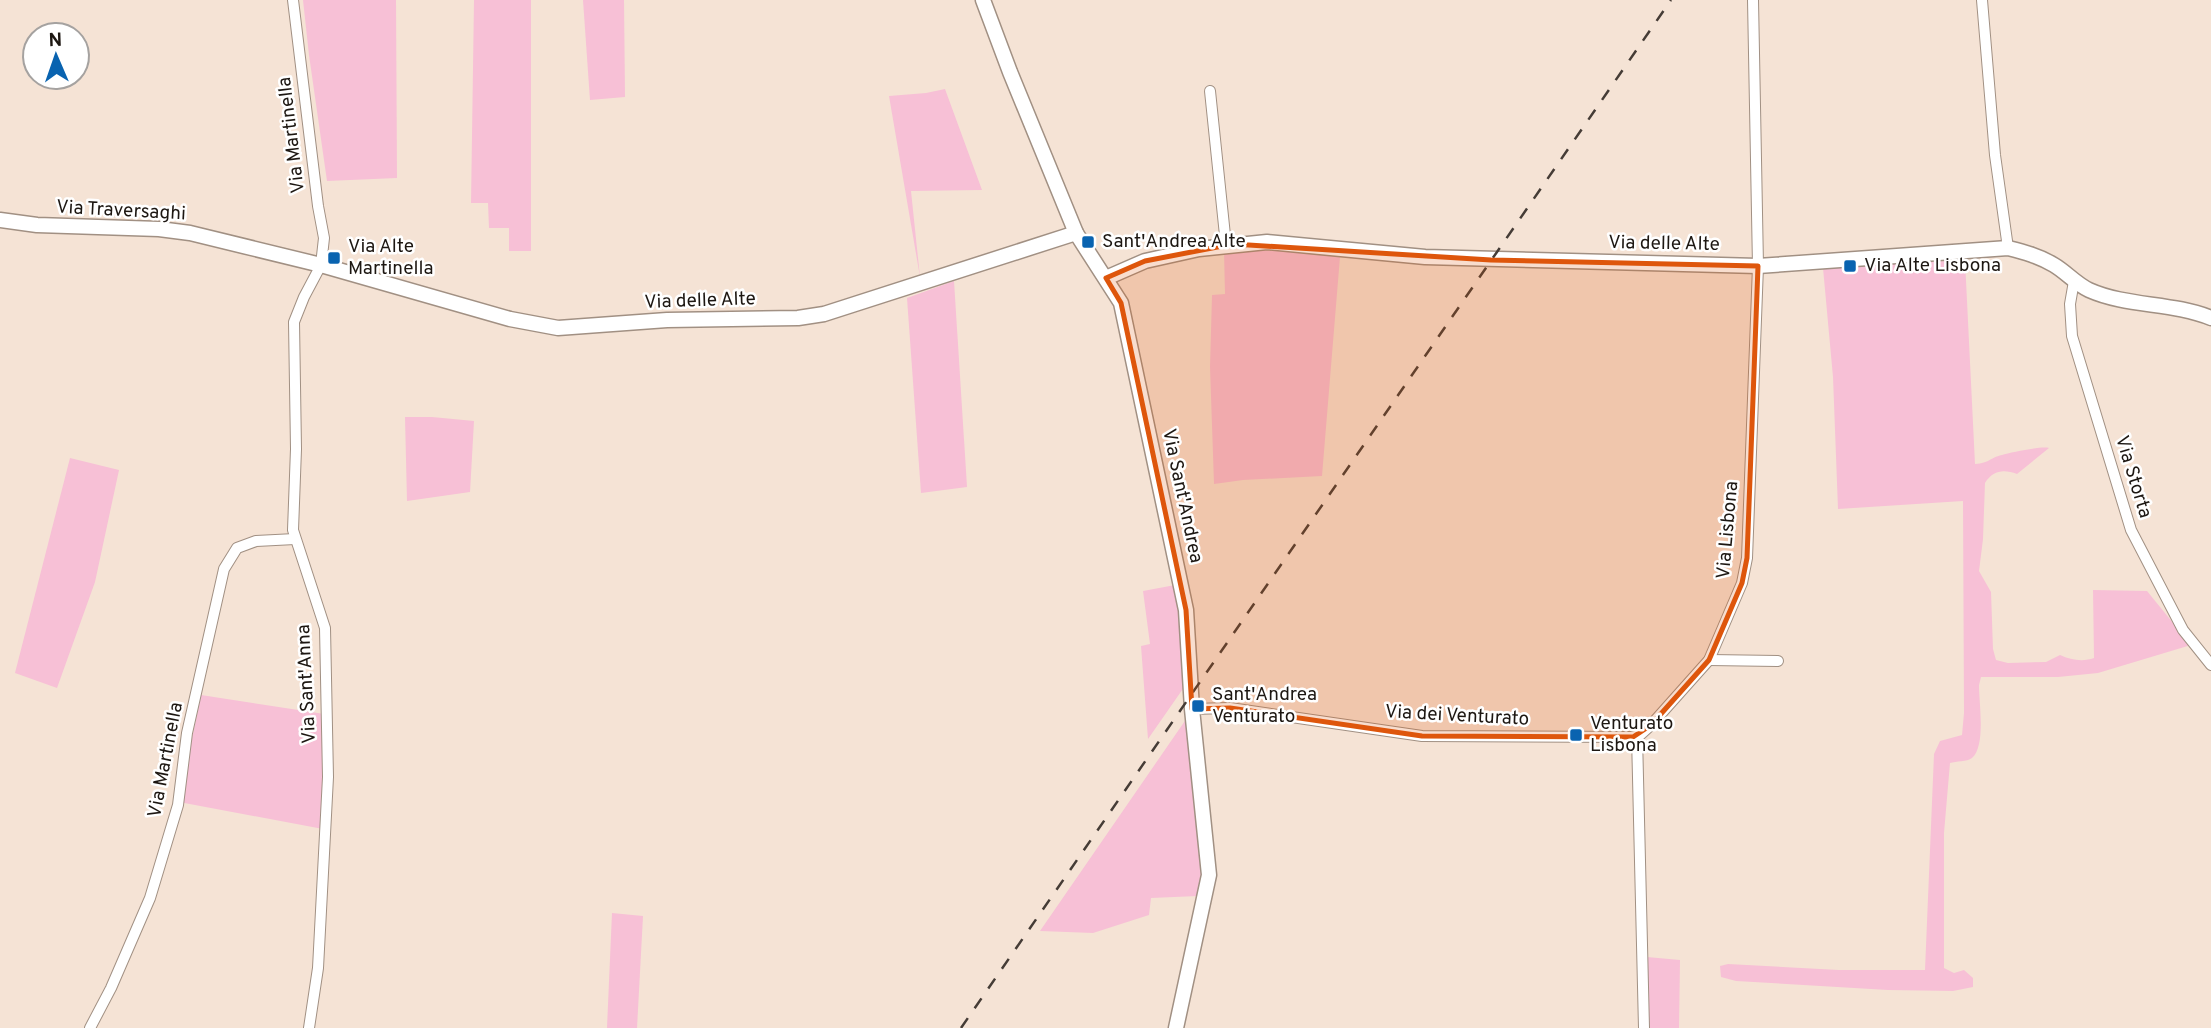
<svg xmlns="http://www.w3.org/2000/svg" width="2211" height="1028" viewBox="0 0 2211 1028" font-family="Overpass,sans-serif">
<style>
.green{fill:#f7c0d6}
.lines{fill:none;stroke-linecap:round;stroke-linejoin:round}
.street-casing{stroke:#a19083;stroke-width:12}
.secondary-casing{stroke:#a19083;stroke-width:17}
.street{stroke:#fff;stroke-width:10}
.secondary{stroke:#fff;stroke-width:14}
.rail{stroke:#453c36;stroke-width:2.5;stroke-dasharray:12 12;stroke-linecap:butt}
.marked{fill:#de560c;fill-opacity:0.2;stroke:#de560c;stroke-width:5;stroke-linejoin:round}
.poi-dot{fill:#0963b0;stroke:#fff;stroke-width:2.5}
.labels{text-anchor:middle;dominant-baseline:central;stroke-width:5;stroke-linejoin:round;paint-order:stroke}
.street-label{font-size:19px;fill:#1d1712;stroke:#fff}
.poi-label{font-size:19px;fill:#1d1712;stroke:#fff;text-anchor:start}
</style>
<rect width="100%" height="100%" fill="#f5e3d5"/>
<!-- green -->
<g class="green">
<path d="M303,0H396L397,178L327,181L309,55Z"/>
<path d="M474,0H531V251H509V228H489L488,203H471Z"/>
<path d="M583,0H624L625,97L590,100Z"/>
<path d="M945,89L982,190L911,191L920,277L889,96L926,93Z"/>
<path d="M1252,250L1297,251L1340,257L1322,476L1243,480L1214,484L1210,367L1212,295L1225,294L1224,252Z"/>
<path d="M1965,260L1975,464C1990,463 1989,458 2002,455C2011,452 2041,446 2049,448L2017,474C2004,469 1993,470 1985,483L1983,539L1979,571L1991,592L1993,649L1996,660L2008,663L2046,662L2060,655C2071,660 2083,662 2094,658L2093,590L2147,591L2191,645L2098,673L2058,677H1981L1979,685C1979,703 1986,746 1972,758C1967,762 1956,761 1950,763L1944,833V968L1954,973L1964,970L1973,978V987L1953,991L1888,990L1736,981L1721,977L1720,966L1728,964L1839,970H1925L1934,754L1940,741L1962,735L1964,713L1963,501L1838,509L1833,377L1823,268Z"/>
<path d="M954,281L967,487L921,493L907,298Z"/>
<path d="M405,417H432L474,421L470,492L407,501Z"/>
<path d="M70,458L119,470L95,582L57,688L15,673Z"/>
<path d="M1175,585L1179,600L1187,683L1148,739L1141,646L1150,644L1143,591Z"/>
<path d="M201,695L331,715L323,829L179,802Z"/>
<path d="M1189,715L1204,852L1198,896L1151,898L1149,915L1093,933L1040,931Z"/>
<path d="M612,913L643,916L637,1028H607Z"/>
<path d="M1647,957L1680,960L1679,1028H1648Z"/>
</g>
<g class="lines">
<defs>
<g id="street">
<path d="M293,0L318,206L324,238L321,265L304,297L294,322L296,449L293,530L325,628L328,777L318,968L309,1028"/>
<path d="M1982,0L1995,155L2008,248"/>
<path d="M1210,91L1226,245"/>
<path d="M2074,281L2070,304L2072,336L2131,530L2183,630L2211,665"/>
<path d="M1709,660L1778,661"/>
<path d="M1192,709L1230,708L1422,736L1633,737L1640,735L1651,725L1709,660L1742,583L1747,558L1758,266L1753,0"/>
<path d="M1637,736L1644,1028"/>
<path d="M90,1028L111,988L150,898L178,805L187,733L224,569L237,548L256,541L295,539"/>
</g>
<g id="secondary">
<path d="M983,0L1010,72L1076,233L1121,303L1186,610L1192,709L1209,875L1176,1028"/>
<path d="M0,220L37,225L159,229L190,233L321,265L510,319L558,328L667,320L798,318L824,314L1076,233"/>
<path d="M1106,278L1145,261L1199,249L1267,242L1425,257L1758,266L2008,248C2024,252 2039,256 2054,265C2066,272 2076,284 2089,290C2127,307 2172,302 2211,318"/>
</g>
</defs>
<!-- street casing -->
<use href="#street" class="street-casing"/>
<!-- secondary casing -->
<use href="#secondary" class="secondary-casing"/>
<!-- street -->
<use href="#street" class="street"/>
<!-- secondary -->
<use href="#secondary" class="secondary"/>
<!-- rail -->
<path class="rail" d="M961,1028L1671,0"/>
</g>
<!-- marked area -->
<path class="marked" d="M1233,244L1491,260L1758,266L1747,558L1742,583L1709,660L1651,725L1633,737L1422,736L1230,708L1192,709L1186,610L1121,303L1106,278L1145,261Z"/>
<!-- markers -->
<g class="poi-dot">
<rect x="1081" y="235" width="14" height="14" rx="3.5"/>
<rect x="327" y="251" width="14" height="14" rx="3.5"/>
<rect x="1843" y="259" width="14" height="14" rx="3.5"/>
<rect x="1191" y="699" width="14" height="14" rx="3.5"/>
<rect x="1569" y="728" width="14" height="14" rx="3.5"/>
</g>
<g class="labels">
<!-- street labels -->
<g class="street-label">
<text transform="translate(292 135) rotate(-97)">Via Martinella</text>
<text transform="translate(121 211) rotate(3)">Via Traversaghi</text>
<text transform="translate(1664 244) rotate(1)">Via delle Alte</text>
<text transform="translate(700 301) rotate(-2)">Via delle Alte</text>
<text transform="translate(2133 477) rotate(73)">Via Storta</text>
<text transform="translate(1182 496) rotate(78)">Via Sant'Andrea</text>
<text transform="translate(1728 530) rotate(-85)">Via Lisbona</text>
<text transform="translate(307 684) rotate(-93)">Via Sant'Anna</text>
<text transform="translate(1457 716) rotate(3)">Via dei Venturato</text>
<text transform="translate(166 760) rotate(-79)">Via Martinella</text>
</g>
<!-- poi labels -->
<g class="poi-label">
<text x="1102" y="242">Sant'Andrea Alte</text>
<text x="348" y="247">Via Alte<tspan x="348" dy="22">Martinella</tspan></text>
<text x="1864" y="266">Via Alte Lisbona</text>
<text x="1212" y="695">Sant'Andrea<tspan x="1212" dy="22">Venturato</tspan></text>
<text x="1590" y="724">Venturato<tspan x="1590" dy="22">Lisbona</tspan></text>
</g>
</g>
<!-- north arrow -->
<g transform="translate(56 56) rotate(358)"><circle r="33" fill="#ffffff" stroke="#a5a2a0" stroke-width="2"/>
<path d="M0-5L12 26L0 18L-12 26Z" fill="#0963b0"/>
<text y="-10" font-size="19" font-weight="bold" text-anchor="middle" fill="#1d1712">N</text>
</g>
</svg>
